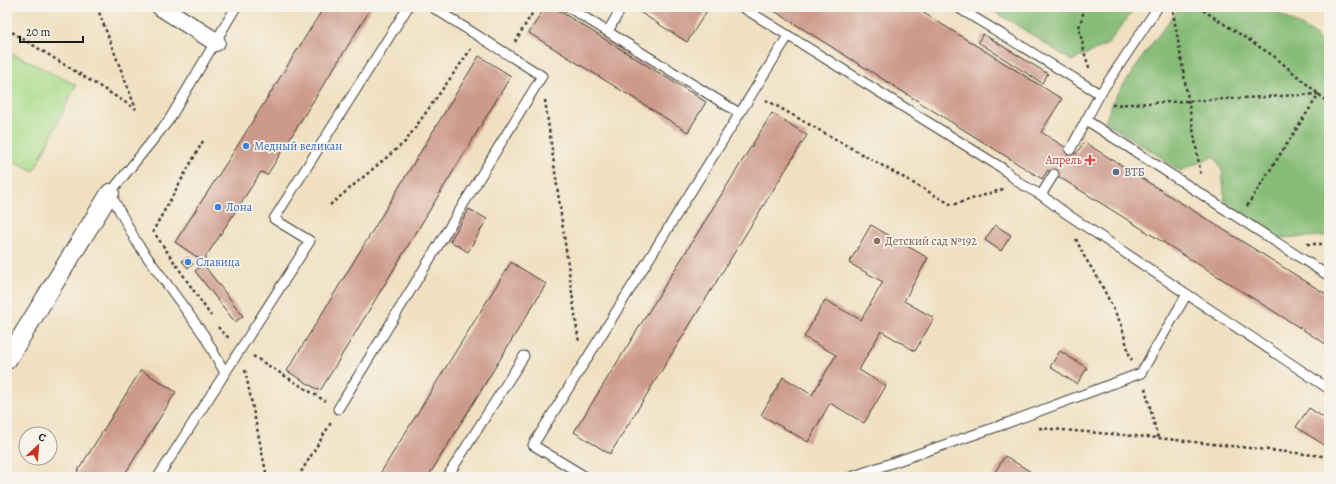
<svg xmlns="http://www.w3.org/2000/svg" width="1336" height="484" viewBox="0 0 1336 484" font-family="Alegreya,serif">
<style>
.green{fill:#a9dc8b;stroke:#627c54}
.forest{fill:#86bc77;stroke:#516c4a}
.building{fill:#cc998a}
.lines{fill:none;stroke-linecap:round;stroke-linejoin:round}
.lane-casing{stroke:#3c3935;stroke-width:11}
.street-casing{stroke:#3c3935;stroke-width:20}
.path{stroke:#3c3935;stroke-width:2.5;stroke-dasharray:3 3;stroke-linecap:butt}
.lane{stroke:#fff;stroke-width:9}
.street{stroke:#fff;stroke-width:18}
.shop-dot{fill:#3f7fe0;stroke:#f7f3e8;stroke-width:1.5}
.health-dot{fill:#e0444e;stroke:#f7f3e8;stroke-width:1.5}
.service-dot{fill:#5c6f8a;stroke:#f7f3e8;stroke-width:1.5}
.education-dot{fill:#8d6e63;stroke:#f7f3e8;stroke-width:1.5}
.labels{text-anchor:middle;dominant-baseline:central;stroke-width:3.5;stroke-linejoin:round;paint-order:stroke}
.shop-label{font-size:12px;fill:#366cbe;stroke:#f7f3e8;text-anchor:start}
.health-label{font-size:12px;fill:#be3a42;stroke:#f7f3e8;text-anchor:end}
.service-label{font-size:12px;fill:#4e5e75;stroke:#f7f3e8;text-anchor:start}
.education-label{font-size:12px;fill:#785e54;stroke:#f7f3e8;text-anchor:start}
</style>
<rect width="100%" height="100%" fill="#f7f3e8"/>
<filter id="ink" filterUnits="userSpaceOnUse"><feTurbulence type="fractalNoise" baseFrequency=".025" numOctaves="2"/><feDisplacementMap in="SourceGraphic" scale="8" xChannelSelector="R" yChannelSelector="G"/><feConvolveMatrix kernelMatrix="1 2 1 2 8 2 1 2 1" color-interpolation-filters="sRGB"/></filter>
<filter id="wash" filterUnits="userSpaceOnUse"><feTurbulence type="fractalNoise" baseFrequency=".012" numOctaves="4" result="noise"/><feDisplacementMap in="SourceGraphic" scale="16" xChannelSelector="R" yChannelSelector="G"/><feGaussianBlur stdDeviation="0.9" result="paint"/><feColorMatrix in="noise" values="0 0 0 0 0 0 0 0 0 0 0 0 0 0 0 0 0 1.4 0 .05"/><feComposite in="paint" operator="in"/></filter>
<g filter="url(#wash)">
<rect width="100%" height="100%" fill="#f0e0c1"/>
<!-- green -->
<path class="green" d="M7,51L76,85L34,171L7,158Z"/>
<!-- forest -->
<g class="forest">
<path d="M985,7H1136L1108,44L1072,61L1012,22Z"/>
<path d="M1180,7H1268L1313,33L1329,49V236L1277,238L1225,201L1222,171L1215,156L1180,171L1156,154L1105,122L1114,99L1150,46Z"/>
</g>
<g id="blocks">
<!-- building -->
<g class="building">
<path d="M324,7H372L267,175L261,172L203,261L175,242L233,153Z"/>
<path d="M545,7H553L706,102L688,132L529,33Z"/>
<path d="M640,7H704L708,9L687,42L638,11Z"/>
<path d="M768,7H914L1062,99L1041,132L1076,154L1084,142L1329,296V346L1048,170L1042,179Z"/>
<path d="M983,34L1048,74L1042,83L978,42Z"/>
<path d="M479,56L511,76L320,391L287,371Z"/>
<path d="M772,113L807,135L610,454L574,432Z"/>
<path d="M469,209L487,219L468,252L450,241Z"/>
<path d="M871,225L928,258L904,301L934,318L915,351L881,331L859,370L886,386L864,423L830,403L808,442L761,415L783,377L812,395L836,355L804,337L825,300L861,320L883,282L849,263Z"/>
<path d="M995,225L1011,235L1001,251L985,240Z"/>
<path d="M188,257L193,264L188,268L182,261Z"/>
<path d="M511,262L546,284L428,477H378Z"/>
<path d="M203,264L243,316L235,322L195,271Z"/>
<path d="M1060,351L1087,368L1077,384L1050,367Z"/>
<path d="M141,370L176,392L123,477H74Z"/>
<path d="M1309,408L1329,421V448L1296,427Z"/>
<path d="M1005,456L1039,477H992Z"/>
</g>
</g>
</g>
<g filter="url(#ink)">
<use href="#blocks" fill-opacity="0" stroke="#3c3935" stroke-width="1"/>
<g class="lines">
<defs>
<g id="lane">
<path d="M568,7L739,113"/>
<path d="M742,7L1002,168L1021,184L1041,195L1067,214L1329,389"/>
<path d="M957,7L1100,94"/>
<path d="M608,31L622,7"/>
<path d="M1086,120L1329,276"/>
<path d="M1070,150L1100,94L1158,7"/>
<path d="M1041,195L1054,174"/>
<path d="M225,373L204,335L137,243L110,193L169,120L236,7"/>
<path d="M338,409L542,76L432,7"/>
<path d="M158,477L310,241L274,219L408,7"/>
<path d="M447,477L524,356"/>
<path d="M586,477L533,445L788,36"/>
<path d="M851,477L1002,425L1141,373L1187,294"/>
</g>
<g id="street">
<path d="M161,7L216,42"/>
<path d="M7,360L110,193"/>
</g>
</defs>
<!-- lane casing -->
<use href="#lane" class="lane-casing"/>
<!-- street casing -->
<use href="#street" class="street-casing"/>
<!-- path -->
<g class="path">
<path d="M97,7L136,109"/>
<path d="M1085,7L1079,28L1085,55L1090,70"/>
<path d="M1198,7L1275,57L1329,103"/>
<path d="M1173,11L1201,176"/>
<path d="M7,29L136,109"/>
<path d="M515,42L536,7"/>
<path d="M545,100L579,343"/>
<path d="M766,100L952,205L1004,189"/>
<path d="M1112,105L1319,94"/>
<path d="M203,141L153,231L211,316"/>
<path d="M330,205L405,142L471,49"/>
<path d="M1247,206L1319,94"/>
<path d="M1076,239L1084,256L1099,280L1121,324L1130,357L1132,360"/>
<path d="M1307,244H1329"/>
<path d="M218,327L222,332L230,339"/>
<path d="M253,356L325,401"/>
<path d="M245,370L267,477"/>
<path d="M1145,388L1158,438"/>
<path d="M1039,428L1158,438L1323,456H1329"/>
<path d="M298,477L332,421"/>
</g>
<!-- lane -->
<use href="#lane" class="lane"/>
<!-- street -->
<use href="#street" class="street"/>
</g>
</g>
<!-- markers -->
<g class="shop-dot">
<circle cx="246" cy="146" r="4"/>
<circle cx="218" cy="207" r="4"/>
<circle cx="188" cy="262" r="4"/>
</g>
<path class="health-dot" d="M1088 154h4v4h4v4h-4v4h-4v-4h-4v-4h4z"/>
<circle class="service-dot" cx="1116" cy="172" r="4"/>
<circle class="education-dot" cx="877" cy="241" r="4"/>
<g class="labels">
<!-- shop labels -->
<g class="shop-label">
<text x="254" y="146">Медный великан</text>
<text x="226" y="207">Лона</text>
<text x="196" y="262">Славица</text>
</g>
<!-- health labels -->
<g class="health-label">
<text x="1082" y="160">Апрель</text>
</g>
<!-- service labels -->
<g class="service-label">
<text x="1124" y="172">ВТБ</text>
</g>
<!-- education labels -->
<g class="education-label">
<text x="885" y="241">Детский сад №192</text>
</g>
</g>
<!-- margin -->
<rect width="1336" height="484" fill="none" stroke="#f7f3e8" stroke-width="24"/>
<!-- north arrow -->
<g transform="translate(38 446) rotate(26)"><circle r="19" fill="#f7f3e8" stroke="#9f9d96"/>
<path d="M0-3L7 15L0 10L-7 15Z" fill="#c8321e"/>
<text y="-6" font-size="11" font-weight="bold" text-anchor="middle" fill="#1c1c1c">С</text>
</g>
<!-- scale -->
<path d="M20 36v6h63v-6" fill="none" stroke="#1c1c1c" stroke-width="2"/>
<text x="26" y="36" font-size="12" fill="#1c1c1c" stroke="#f7f3e8" stroke-width="3" paint-order="stroke">20 m</text>
</svg>
